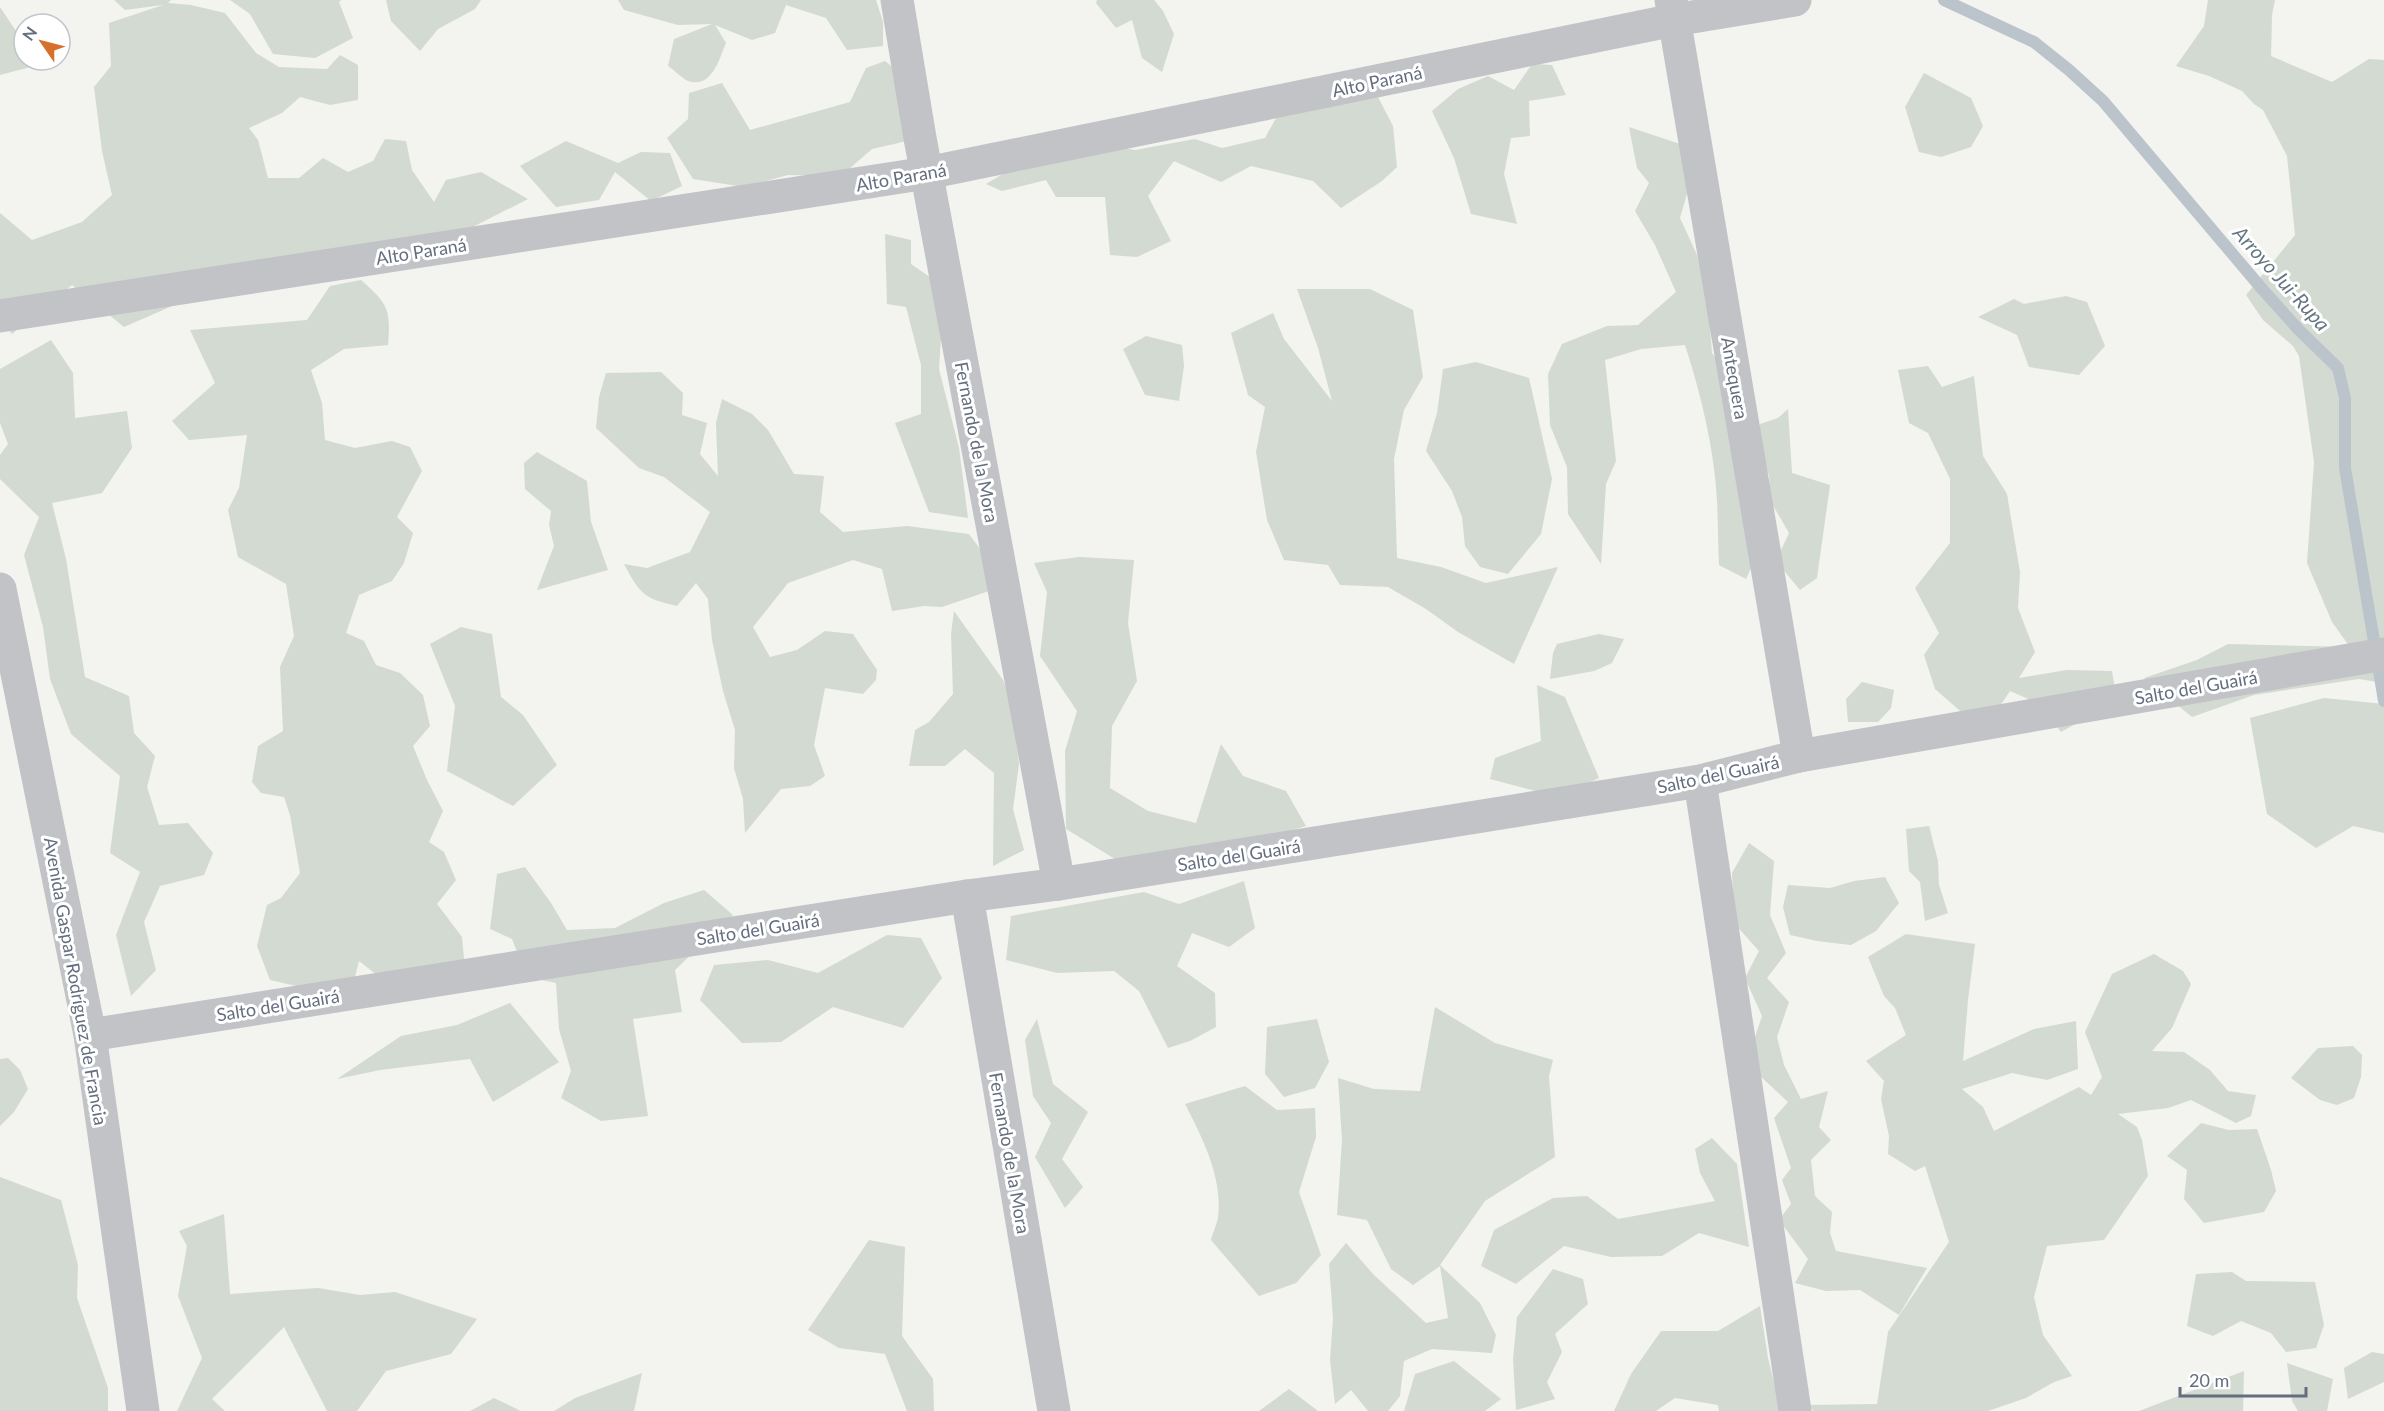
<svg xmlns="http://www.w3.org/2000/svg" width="2384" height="1411" viewBox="0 0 2384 1411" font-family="Lato,sans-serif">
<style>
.green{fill:#d3dad1}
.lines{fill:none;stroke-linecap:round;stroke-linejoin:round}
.stream{stroke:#bcc4cb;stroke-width:12}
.minor{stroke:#c1c3c7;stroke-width:33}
.labels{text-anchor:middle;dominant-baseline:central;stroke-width:6;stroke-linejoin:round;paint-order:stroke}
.street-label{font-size:18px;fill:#646e7f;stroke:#fff}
.water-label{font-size:20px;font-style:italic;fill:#657683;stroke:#fff}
</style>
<rect width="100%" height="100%" fill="#f3f3ef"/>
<!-- green -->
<g class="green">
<path d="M114,0H171L168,3L191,5L225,13L256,53L279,67L327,69L340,55L358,65V100L330,105L300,97L282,113L249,128L258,140L268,178H299L323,158L348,172L373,161L385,139L406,141L412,170L434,202L446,180L481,172L528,199L453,237L186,300L124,327L72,285L12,334L0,320V213L32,240L82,222L112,195L102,151L94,87L111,66L109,23L163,5L125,10Z"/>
<path d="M230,0H341L339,2L353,38L315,58L273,54L250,14Z"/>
<path d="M386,0H481L475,9L438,29L420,51L391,21Z"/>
<path d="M618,0H876L883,22V46L847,50L826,18L786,5L775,33L752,40L715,25L726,43C719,59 712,89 688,81C682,78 674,70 668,66L674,39L712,24L678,25L624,10Z"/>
<path d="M1097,0H1154L1163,11L1174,34L1162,72L1142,58L1132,20L1116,28L1096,3Z"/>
<path d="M2208,0H2275L2272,15L2271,56L2332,82L2369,59L2384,60V683L2359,679L2254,695L2192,717L2144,678L2197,660L2228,644L2350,647L2332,622L2307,563L2314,462L2299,356L2293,346L2263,320L2246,295L2295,235L2287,156L2263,110L2254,104L2242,91L2209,76L2176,66L2204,26Z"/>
<path d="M0,7L24,43V60H35L38,65L0,75Z"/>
<path d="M885,61L911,82L920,138L872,149L841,176L788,175L744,187L693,179L667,138L688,119L689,93L722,83L750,130L850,102L866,68Z"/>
<path d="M1532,64L1552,65L1566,95L1529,101L1530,136L1511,138L1504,174L1517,224L1471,214L1454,158L1432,111L1458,89L1488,76L1514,90Z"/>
<path d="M1924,73L1971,98L1983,126L1971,147L1941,157L1919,152L1905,107Z"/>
<path d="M1378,97L1393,126L1397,167L1382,181L1341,208L1313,181L1251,166L1221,182L1174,161L1148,196L1171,241L1137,257L1110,255L1105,197H1056L1046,180L1002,191L986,184L1011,169L1084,141L1135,150L1195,139L1222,148L1265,138L1281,109Z"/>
<path d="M1629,127L1680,144L1691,180L1680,218L1697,255L1708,302L1712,353L1728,376L1756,557L1746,579L1719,565C1718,543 1718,521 1717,500C1714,447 1701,395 1685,345L1641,349L1605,360L1616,461L1606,484L1601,564L1568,514L1567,467L1550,425L1548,374L1562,344L1607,326L1638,325L1676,292L1655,245L1635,211L1649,183L1637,168Z"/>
<path d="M566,141L618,163L641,152L670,153L682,186L651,201L615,172L599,200L556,207L520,166Z"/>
<path d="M885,234L911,240V264L934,280L942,320L939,369L959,448L968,518L929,512L895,423L921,414V365L906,307L887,304Z"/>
<path d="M361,280C388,304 391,309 388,345L344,349L311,370L322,403L325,440L355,448L392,441L410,447L422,471L397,517L413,533L404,563L392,581L359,595L346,633L364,641L376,665L400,673L423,695L430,726L413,746L427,780L443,811L429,842L444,852L456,880L437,904L462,937L464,959L450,978L377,975L359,961L354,981L305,988L270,980L257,946L267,905L281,898L300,873L290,815L284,797L261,793L252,782L258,746L283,731L280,667L294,636L286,584L238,557L228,510L239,488L247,435L189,440L172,421L215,383L190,330L307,320L330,286Z"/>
<path d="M1297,289H1370L1413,310L1423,377L1404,410L1394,459L1397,558L1441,567L1486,583L1558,567L1514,664L1458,632L1426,609L1388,587L1340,585L1328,565L1284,560L1267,520L1256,452L1265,407L1248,395L1231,333L1273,313L1284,339L1332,401L1318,348Z"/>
<path d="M2066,296L2087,302L2105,346L2079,375L2029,367L2017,335L1978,317L2014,299L2024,304Z"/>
<path d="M1146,336L1182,345L1184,366L1179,401L1145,395L1123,349Z"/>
<path d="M51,340L73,373L75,418L127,411L132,448L102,493L52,503L66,559L85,677L129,696L134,733L155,756L147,787L159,825L188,823L213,853L204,875L160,886L144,922L156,970L131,996L116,935L140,872L110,853L120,776L71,734L50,679L43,627L24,555L39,517L0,479V455L8,444L0,423V369Z"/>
<path d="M1476,362L1529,378L1552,479L1541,534L1508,574L1480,567L1465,546L1462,517L1452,491L1426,451L1437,413L1443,369Z"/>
<path d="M1928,366L1942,387L1974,376L1983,456L2007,494L2020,572L2018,608L2035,652L2019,678L2067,670L2112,671L2117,701L2061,732L2040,704L2010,691L1983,731L1935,689L1924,655L1939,633L1915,588L1950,543V479L1928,433L1909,423L1898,370Z"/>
<path d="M661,372L683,393L682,415L707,423L700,454L718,476L716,423L722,399L752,414L768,430L794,474L824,476L820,512L843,532L907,526L969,534L992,565L989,591L942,607L924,606L892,611L882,569L853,560L788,583L753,627L770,657L797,650L825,631L853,634L877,670L876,680L863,694L825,688L814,745L825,776L810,786L781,789L745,833L743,799L734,768L735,730L723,691L712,640L708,599L696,583L677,606C643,598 641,595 624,564L647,568L690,552L710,512L664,477L639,468L596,428L599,397L606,373Z"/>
<path d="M1788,409L1792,473L1830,485L1817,578L1800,590L1776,561L1789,533L1771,502L1769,475L1760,454V424L1778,418Z"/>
<path d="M537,452L587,481L591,522L608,570L537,590L554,546L549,525L551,511L525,489L524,463Z"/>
<path d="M1079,557L1134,560L1128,623L1137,681L1112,726L1110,788L1148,811L1196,823L1221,744L1243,776L1286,791L1306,826L1182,864L1115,859L1066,829L1065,751L1077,711L1040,656L1047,592L1034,563Z"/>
<path d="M954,611L1003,680L1011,701L1019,764L1013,809L1024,850L993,866L994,773L965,749L945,766H909L915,730L929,722L953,694L951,634Z"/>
<path d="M461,627L492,634L501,697L523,715L557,765L513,806L447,771L455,706L430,644Z"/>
<path d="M1599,634L1624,639L1612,663L1594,671L1550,679L1553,653L1557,644Z"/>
<path d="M1862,682L1894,690L1891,708L1878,722H1848L1846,699Z"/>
<path d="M1537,685L1565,697L1599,778L1567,793L1547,794L1490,779L1495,758L1541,741Z"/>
<path d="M2324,698L2384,704V833L2353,826L2316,848L2267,814L2250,718Z"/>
<path d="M1929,826L1938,861L1939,885L1948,913L1925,921L1920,882L1909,871L1906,829Z"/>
<path d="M1749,843L1774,861L1770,915L1786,953L1767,978L1789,1002L1777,1037L1784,1065L1801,1099L1828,1091L1819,1127L1831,1140L1811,1160L1815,1196L1832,1212L1830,1233L1836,1251L1927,1268L1899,1315L1860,1290L1826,1291L1795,1283L1808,1259L1779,1220L1791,1204L1782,1180L1791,1168L1774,1118L1788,1102L1759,1075L1752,1046L1762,1016L1745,978L1759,951L1734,923L1732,873Z"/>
<path d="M525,867L551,903L567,930L615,928L664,903L704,890L733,915L675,970L682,1012L633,1019L648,1116L601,1121L561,1098L571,1071L559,1029L556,983L527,977L512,939L490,929L497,874Z"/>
<path d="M1885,877L1899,903L1876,931L1851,945L1817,941L1790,935L1783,907L1788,885L1830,888L1854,881Z"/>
<path d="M1244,881L1255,928L1229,947L1192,933L1177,966L1215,993L1216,1027L1190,1041L1168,1048L1139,991L1114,971L1057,973L1006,960L1011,916L1144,892L1179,904Z"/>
<path d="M1906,934L1975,944L1968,1000L1963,1061L2034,1029L2076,1021L2078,1069L2047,1080L2012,1073L1962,1089L1983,1107L1994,1131L2079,1087L2091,1095L2102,1077L2085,1032L2112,974L2154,954L2183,971L2191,984L2172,1028L2152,1051L2184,1052L2210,1070L2228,1091L2256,1095L2251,1116L2236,1123L2191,1100L2168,1108L2118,1114L2137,1127L2142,1140L2148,1176L2104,1240L2047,1246L2034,1297L2043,1335L2072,1376L2054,1382L2026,1398L1988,1411H1813L1810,1405L1877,1404L1888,1332L1949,1242L1925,1166L1915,1171L1888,1154L1889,1136L1881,1099L1884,1081L1866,1061L1906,1035L1895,1008L1884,996L1868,957Z"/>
<path d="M887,935L921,938L942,978L903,1028L833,1007L781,1042L742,1043L700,1000L714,965L768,960L818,973Z"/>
<path d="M510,1003L559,1062L493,1102L470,1059L380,1070L337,1079L401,1036L457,1025Z"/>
<path d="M1435,1007L1495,1043L1553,1060L1549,1076L1555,1157L1485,1201L1440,1265L1480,1303L1496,1335L1492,1353L1432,1349L1404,1361L1400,1396L1388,1411H1368L1351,1390L1335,1404L1330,1360L1333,1318L1329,1264L1346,1243L1374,1275L1426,1323L1448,1318L1440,1266L1413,1285L1391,1269L1367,1220L1337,1215L1342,1140L1338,1078L1374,1089L1420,1091Z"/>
<path d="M1037,1019L1053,1084L1088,1112L1062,1159L1083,1187L1065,1208L1035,1157L1051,1123L1033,1096L1025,1040Z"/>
<path d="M1317,1019L1329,1062L1315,1088L1284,1097L1265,1074L1267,1027Z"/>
<path d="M2353,1046L2362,1055L2361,1077L2354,1098L2337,1105L2320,1100L2291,1078L2318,1048Z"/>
<path d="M8,1058L20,1070L28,1089L14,1112L0,1126V1059Z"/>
<path d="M1245,1086L1277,1110L1315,1108L1316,1137L1299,1192L1321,1255L1296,1283L1259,1296L1211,1240C1213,1232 1217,1224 1218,1217C1223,1178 1202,1137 1185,1104Z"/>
<path d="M2201,1123L2229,1130L2257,1129L2271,1170L2276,1191L2264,1212L2204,1223L2184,1199L2187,1170L2167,1156Z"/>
<path d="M1712,1138L1737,1164L1749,1247L1699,1233L1662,1256L1611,1257L1564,1246L1516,1284L1481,1266L1494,1230L1553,1198L1587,1196L1618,1219L1715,1201L1700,1173L1695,1149Z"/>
<path d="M0,1177L61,1200L78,1265L77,1298L108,1388V1411H0Z"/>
<path d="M224,1214L230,1294L318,1288L360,1295L395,1292L477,1319L451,1354L386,1371L357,1411H327L284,1327L212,1399L225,1411H177L202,1358L178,1296L187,1246L179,1231Z"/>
<path d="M869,1240L905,1247L902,1336L933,1379L934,1411H907L885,1354L839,1348L808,1330Z"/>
<path d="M1553,1269L1583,1279L1588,1304L1555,1334L1562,1352L1547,1382L1555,1399L1516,1410L1513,1359L1517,1317Z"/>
<path d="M2232,1272L2246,1281L2315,1282L2324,1325L2316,1348L2286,1352L2271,1333L2241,1321L2213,1336L2187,1326L2196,1274Z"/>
<path d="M1760,1306L1768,1358L1781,1411H1719L1718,1405L1675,1398L1656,1411H1614L1631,1374L1661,1331H1718Z"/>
<path d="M2372,1352L2384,1354V1382L2348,1399L2344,1368Z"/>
<path d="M1454,1361L1501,1399L1485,1411H1404L1415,1374Z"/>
<path d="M2287,1363L2333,1379L2327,1411H2298L2292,1401Z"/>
<path d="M2244,1371L2243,1411H2139Z"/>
<path d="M642,1373L634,1411H554L575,1398Z"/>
<path d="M1289,1389L1318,1411H1259Z"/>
<path d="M494,1398L521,1411H470Z"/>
</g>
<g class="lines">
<!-- stream -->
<path class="stream" d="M1944,0L2034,42L2069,70L2103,101L2263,290L2298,329L2338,368L2345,398V468L2384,701"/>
<!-- minor -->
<g class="minor">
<path d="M897,0L920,138L1059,884"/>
<path d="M1671,0L1799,756"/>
<path d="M0,316L927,173L1674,20L1795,0"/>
<path d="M0,589L90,1035L143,1411"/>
<path d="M1700,781L1795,1411"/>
<path d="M967,896L1054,1411"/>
<path d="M90,1035L967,896L1059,884L1700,781L1799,756L2384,654"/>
</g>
</g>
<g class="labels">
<!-- street labels -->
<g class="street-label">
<text transform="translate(1377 81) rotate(-12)">Alto Paraná</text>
<text transform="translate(901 177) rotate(-10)">Alto Paraná</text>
<text transform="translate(421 251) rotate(-9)">Alto Paraná</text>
<text transform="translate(1735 378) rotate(80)">Antequera</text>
<text transform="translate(977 442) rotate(79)">Fernando de la Mora</text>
<text transform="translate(2196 687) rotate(-10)">Salto del Guairá</text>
<text transform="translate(1718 774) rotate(-12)">Salto del Guairá</text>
<text transform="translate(1239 855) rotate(-9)">Salto del Guairá</text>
<text transform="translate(758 929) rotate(-9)">Salto del Guairá</text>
<text transform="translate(76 981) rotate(80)">Avenida Gaspar Rodríguez de Francia</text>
<text transform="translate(278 1005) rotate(-9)">Salto del Guairá</text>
<text transform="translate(1010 1153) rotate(80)">Fernando de la Mora</text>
</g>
<!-- water labels -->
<g class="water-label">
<text transform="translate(2282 278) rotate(48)">Arroyo Jui-Rupa</text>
</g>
</g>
<!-- north arrow -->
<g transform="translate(42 42) rotate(305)"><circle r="28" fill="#ffffff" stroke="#c1c5cc" stroke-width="1.5"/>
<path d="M0-4.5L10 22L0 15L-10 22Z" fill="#d7702c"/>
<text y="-9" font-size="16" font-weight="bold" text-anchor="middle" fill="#646e7f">N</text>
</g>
<!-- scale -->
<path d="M2180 1387v9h126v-9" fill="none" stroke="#646e7f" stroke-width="3"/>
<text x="2189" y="1387" font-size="18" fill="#646e7f" stroke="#ffffff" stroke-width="4.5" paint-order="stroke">20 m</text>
</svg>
